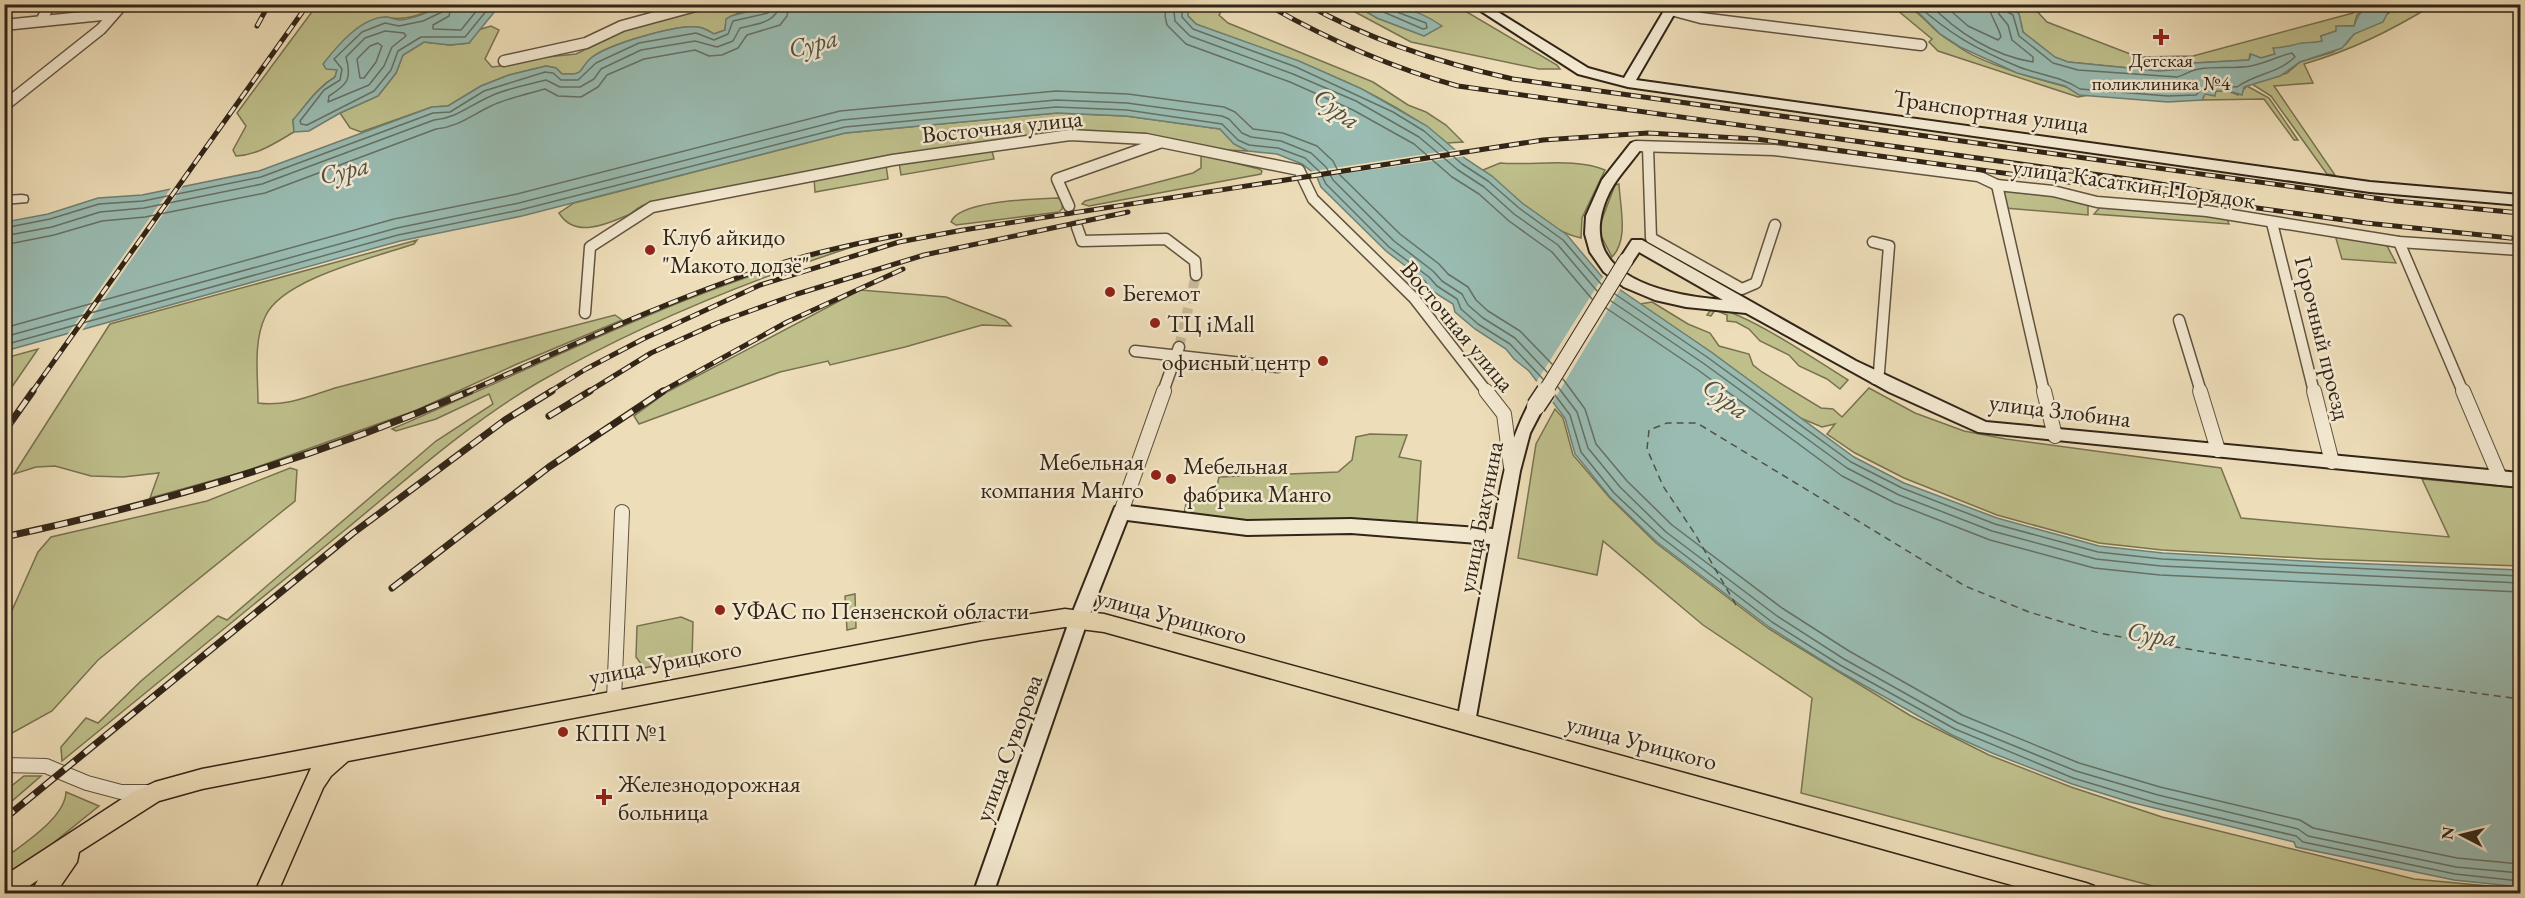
<svg xmlns="http://www.w3.org/2000/svg" width="2525" height="898" viewBox="0 0 2525 898" font-family="'EB Garamond',serif">
<style>
.green{fill:#bebf8b;stroke:#787251;stroke-width:1.5}
.water{fill:#99bbb1;stroke:#707f73;stroke-width:1.5}
.pier{fill:#edddb8}
.lines{fill:none;stroke-linecap:round;stroke-linejoin:round}
.shore{stroke:#667064;stroke-width:1.5}
.ferry{stroke:#515245;stroke-width:1.5;stroke-dasharray:7 5;stroke-linecap:butt}
.minor-tunnel{stroke:#c8b898;stroke-width:10;stroke-dasharray:10 5;stroke-linecap:butt}
.minor-far1-casing{stroke:#61533f;stroke-width:13}
.minor-casing{stroke:#61533f;stroke-width:16}
.tertiary-casing{stroke:#61533f;stroke-width:3}
.secondary-casing{stroke:#322517;stroke-width:4}
.primary-casing{stroke:#322517;stroke-width:3}
.minor-far1{stroke:#f3e9d1;stroke-width:10}
.minor{stroke:#f3e9d1;stroke-width:14}
.tertiary{fill:#f3e9d1;fill-rule:evenodd}
.secondary{fill:#f3e9d1;fill-rule:evenodd}
.primary{fill:#edddb8;fill-rule:evenodd}
.rail-far1-casing{stroke:#322517;stroke-width:5}
.rail-casing{stroke:#322517;stroke-width:7}
.rail-far1{stroke:#f3e9d1;stroke-width:3;stroke-dasharray:10;stroke-linecap:butt}
.rail{stroke:#f3e9d1;stroke-width:4.5;stroke-dasharray:13;stroke-linecap:butt}
.secondary-bridge-far1-casing{stroke:#322517;stroke-width:16;stroke-linecap:butt}
.secondary-bridge-casing{stroke:#322517;stroke-width:21;stroke-linecap:butt}
.secondary-bridge-far1{stroke:#f3e9d1;stroke-width:14}
.secondary-bridge{stroke:#f3e9d1;stroke-width:18}
.poi-dot{fill:#8f2418;stroke:#f3e9d1;stroke-width:2}
.labels{text-anchor:middle;dominant-baseline:central;stroke-width:5;stroke-linejoin:round;paint-order:stroke}
.far-poi-label{font-size:20px;fill:#322517;stroke:#f3e9d1}
.street-label{font-size:24px;fill:#322517;stroke:#f3e9d1}
.poi-label{font-size:24px;fill:#322517;stroke:#f3e9d1;text-anchor:start}
.water-label{font-size:26px;font-style:italic;fill:#515245;stroke:#f3e9d1}
</style>
<rect width="100%" height="100%" fill="#edddb8"/>
<filter id="stains"><feTurbulence type="fractalNoise" baseFrequency=".00333" numOctaves="4"/><feColorMatrix values="0 0 0 0 .2 0 0 0 0 .09 0 0 0 0 .02 0 0 0 .5 -.17"/></filter>
<radialGradient id="worn" r=".72"><stop offset=".6" stop-color="#630" stop-opacity="0"/><stop offset="1" stop-color="#630" stop-opacity=".3"/></radialGradient>
<!-- green -->
<g class="green">
<path d="M317,5H444C424,13 407,22 385,17L337,70L335,77C316,88 307,104 293,120L294,132C275,143 258,155 236,156L233,150L246,126L237,113Z"/>
<path d="M713,5H778C762,8 724,9 725,30L714,34C709,31 703,27 697,27C675,25 608,44 591,58C577,71 587,75 562,74L556,68L546,66L509,75L481,86L448,106L432,107L361,132L350,128L340,113L378,96L396,73L403,55L424,42L450,45L469,43L478,30L491,26L499,30L485,59L492,67L511,65L527,59L576,54L623,31Z"/>
<path d="M1198,5H1225L1219,15L1228,23L1373,82L1408,105L1426,112L1446,125L1463,142L1447,143C1405,107 1351,83 1299,62C1265,48 1229,39 1196,24L1188,16V12Z"/>
<path d="M1342,5H1355L1377,18L1424,36L1441,26L1393,5H1455L1557,65L1560,69H1539L1411,42Z"/>
<path d="M1891,5C1917,5 1922,19 1940,34C1946,39 1953,42 1959,47C1981,63 2036,79 2063,86C2073,89 2077,95 2089,95L2078,97L1938,51L1929,42L1932,39Z"/>
<path d="M2009,5H2036L2034,8L2047,22L2138,57L2193,56L2353,13L2359,5H2371L2357,15L2354,26H2339L2336,31L2321,36L2322,41C2315,43 2281,49 2276,48L2275,54L2261,58L2250,54L2249,60L2194,63L2185,69L2159,71L2068,62L2055,58L2023,32L2019,14Z"/>
<path d="M2396,5H2433C2390,31 2352,50 2304,64L2313,83L2274,86L2335,175L2327,174L2271,96L2252,84L2287,73L2300,62L2333,52L2346,44L2354,34L2389,13L2390,8Z"/>
<path d="M2247,86L2269,98L2298,140H2294L2264,99L2202,100L2205,94C2217,90 2225,89 2238,95Z"/>
<path d="M1057,113L1126,116L1220,129L1234,144L1248,151L1226,150L1173,140L1064,131L917,152L667,199C660,201 651,202 644,205C638,207 634,212 628,215C607,224 575,239 559,213L574,203L845,133Z"/>
<path d="M991,147L994,159L901,175L899,162Z"/>
<path d="M1203,155L1259,169L1262,171L1261,174L1089,206L1082,204L1085,201L1193,173L1201,168V157Z"/>
<path d="M1500,163C1533,166 1575,157 1605,170L1582,218L1581,238C1544,230 1512,192 1483,170Z"/>
<path d="M886,165L888,179L815,192L814,178Z"/>
<path d="M1619,184C1620,207 1629,240 1612,257L1598,230L1615,185Z"/>
<path d="M2004,188L2055,194L2088,203V215L2005,208L2002,194Z"/>
<path d="M1058,198L1063,201L1062,209L1059,212L956,225L951,222C959,200 1037,199 1058,198Z"/>
<path d="M2102,205L2226,217L2229,224L2094,214Z"/>
<path d="M2335,235L2385,242L2396,263L2342,259Z"/>
<path d="M417,240L414,244C376,257 281,279 265,317C253,343 258,375 258,403C285,407 310,396 335,388L615,315L622,320L517,364L417,410L243,472L150,498L159,473L123,477L91,476L55,466L36,467L14,474L110,324Z"/>
<path d="M871,241C756,277 644,322 539,382C469,423 407,479 345,530C250,607 156,684 62,761L61,747L86,718L98,723L141,681L218,616L227,620L436,441L493,404L489,394L436,419L396,431L392,429C549,362 703,279 871,241Z"/>
<path d="M860,290L946,297L1005,320L1011,326L982,325L905,347L830,365L828,361L780,372L639,424L634,416L667,392Z"/>
<path d="M1652,302L1688,324L1710,333L1719,346L1749,354L1753,365L1762,372L1821,408L1833,409L1842,417L1869,388L1915,413L1964,431L2006,439L2221,468L2241,518L2449,537L2422,479L2520,488V566L2321,559L2162,550L2099,543L1997,515L1904,478L1855,453L1827,434L1835,424L1822,427L1798,417L1711,352L1640,304Z"/>
<path d="M1712,308C1742,309 1820,363 1848,380L1840,389L1827,379L1799,366L1789,355L1760,341L1749,329L1736,322L1727,321V315L1715,310L1711,316L1707,315Z"/>
<path d="M38,349L5,397V358Z"/>
<path d="M1555,409L1563,418L1573,455L1609,497L1656,543L1769,629L1911,716L1989,755L2071,787L2162,817L2414,879L2520,889V893H2179L1801,793L1812,698L1703,625L1603,541L1597,575L1518,558L1536,444Z"/>
<path d="M1370,434L1407,435L1399,457L1421,461L1417,523L1233,521L1184,514L1187,498L1215,495L1219,477L1338,472L1352,460L1356,437Z"/>
<path d="M290,468L297,470L295,501L98,660L52,711L5,737V626L38,552L51,537L207,501Z"/>
<path d="M855,594L856,628L847,630L845,596Z"/>
<path d="M681,617L693,622L692,659L644,668L636,657L637,626Z"/>
<path d="M24,776H41L5,807V791Z"/>
<path d="M66,792L99,806L26,865L5,878V858C24,843 65,818 66,792Z"/>
</g>
<!-- water -->
<g class="water">
<path d="M778,4L1198,5L1188,12V16L1196,24L1299,61L1362,89L1427,126L1466,159L1492,176L1522,203L1567,235L1603,278L1711,352L1854,457L1904,483L1997,518L2099,546L2163,553L2322,562L2520,570V887L2454,880L2296,847L2294,842L2130,802L2072,784L1992,753L1952,735L1837,670L1769,627L1657,542L1610,497L1575,454L1565,418L1529,371L1514,359L1506,349L1475,329L1455,312L1453,304L1432,291L1425,281L1386,251L1321,187L1316,175L1302,164L1277,154L1248,151L1234,144L1220,129L1126,116L1057,113L845,133L522,216L400,241L5,351V222L48,214L98,198L142,195L259,171L432,107L448,106L481,86L509,75L546,66L556,68L562,74C587,75 577,70 591,58C609,44 675,25 697,27C703,27 709,31 714,34L725,30L726,19L731,16Z"/>
<path d="M444,5H500L469,43L450,45L424,42L403,55L396,73L378,96L340,113L309,131L294,132L293,120C307,104 317,88 335,77L337,70L326,69L323,64C337,46 361,17 386,17C390,17 395,20 400,20C415,19 430,11 444,5Z"/>
<path d="M1355,5C1388,4 1414,6 1442,26L1424,36L1377,18Z"/>
<path d="M1905,5H2009L2019,14L2023,32L2055,57L2068,62L2159,71L2185,69L2194,63L2249,60L2251,54L2261,58L2275,54L2273,48C2284,48 2291,45 2302,43C2309,42 2315,43 2322,41L2321,36L2336,31V26H2354C2360,4 2375,4 2396,5L2390,8L2383,22L2354,34L2342,48L2300,62L2280,76L2247,86L2244,87L2242,95L2229,91H2216L2215,96L2205,94L2202,100L2168,102L2079,95L2065,86L2017,73L1960,47L1940,34L1920,14Z"/>
</g>
<!-- pier -->
<g class="pier">
<path d="M1459,149L1467,156L1314,178L1307,172Z"/>
<path d="M185,183L79,335L65,338L173,185Z"/>
<path d="M1604,275L1621,288L1551,405L1535,384Z"/>
</g>
<g class="lines">
<!-- shore -->
<g class="shore">
<path d="M445,4L442,12L423,21L399,26L385,23L362,32L334,59L342,69L340,80L324,90L300,121L301,124L307,125L374,91L391,70L398,51L421,37H465L492,4"/>
<path d="M452,4L449,16L433,25V29L461,30L482,4"/>
<path d="M1167,4L1165,16L1167,25L1186,44L1290,82L1353,110L1414,144L1452,177L1479,194L1509,221L1552,252L1592,299"/>
<path d="M1177,4L1174,12L1175,21L1190,36L1293,74L1356,101L1419,137L1458,170L1484,187L1514,214L1558,245L1597,291"/>
<path d="M1186,4L1182,10V17L1193,29L1296,67L1393,112L1424,131L1462,164L1488,181L1519,208L1563,240L1601,284"/>
<path d="M1365,4L1423,29L1427,28L1426,23L1397,12L1394,4"/>
<path d="M1916,4C1951,35 1976,49 2019,67C2039,75 2061,76 2080,89L2168,96L2196,95L2202,89H2210L2216,85L2237,87C2257,73 2277,74 2295,57L2292,53C2278,56 2266,63 2251,66C2234,69 2216,66 2199,69C2191,70 2185,75 2177,77L2078,70L2053,63L2019,36L2013,15L2006,11L2004,4"/>
<path d="M1930,4C1956,32 1994,56 2033,62V57L2012,40L2008,25L1999,14L1997,4"/>
<path d="M1943,4L1968,26L1998,40L2001,37C1998,25 1990,16 1988,4"/>
<path d="M385,31L404,33L406,36L392,47L384,66L369,85L328,102L329,96C348,84 352,79 346,57L365,38Z"/>
<path d="M378,43L382,46L376,62L364,78H360L357,59L370,46Z"/>
<path d="M4,228L50,219L99,204L143,201L261,177L433,113L450,112L484,91L545,72L553,73L561,80H578L596,63L639,43L696,33L714,40L728,34L733,21L768,13L773,4"/>
<path d="M4,236L52,227L100,212L144,208L262,184L434,120C457,118 470,105 491,96C508,88 527,85 546,80L560,87H580L594,79L601,69L641,50L695,41L717,47L733,41L740,28C757,24 776,23 780,4"/>
<path d="M4,245L54,235L102,221L145,217L265,193L436,129C458,127 472,115 491,106C508,98 527,94 545,89L558,96L581,97L598,87L607,75L644,59L695,50L709,56L722,55L738,48L747,35L780,25L787,16L789,4"/>
<path d="M1615,294L1707,357L1851,462L1902,488L1995,524L2098,552L2162,559L2520,576"/>
<path d="M1611,301L1703,363L1847,468L1899,495L1992,531L2096,559L2161,566L2520,583"/>
<path d="M1606,308L1698,370L1842,476L1895,503L1990,540L2094,568L2160,575L2520,592"/>
<path d="M4,328L394,219L517,194L840,111L1056,91L1128,94L1224,107L1235,112L1253,129L1283,133L1317,146L1333,161L1340,175L1400,234L1439,264L1448,274L1468,287L1476,300L1488,311L1520,331L1552,364"/>
<path d="M4,337L397,228L519,203L842,120L1056,100L1127,103L1222,116L1229,119L1242,133L1251,137L1281,141L1311,153L1326,167L1333,180L1394,241L1433,271L1442,281L1462,294L1468,305L1483,318L1515,338L1547,372"/>
<path d="M4,345L398,235L520,210L845,127L1056,107L1127,110L1222,124L1238,140L1249,145L1278,148L1305,158L1320,172L1326,184L1389,247L1429,277L1437,286L1457,299L1461,309L1478,324L1510,344L1543,379"/>
<path d="M1563,379L1585,409L1596,444L1627,481L1672,525L1782,608L1849,651L1962,715L2079,763L2160,787L2300,820L2313,828L2457,858L2520,864"/>
<path d="M1558,387L1577,412L1588,448L1620,487L1666,532L1777,616L1844,659L1958,723L2076,771L2158,795L2298,829L2308,836L2456,867L2520,873"/>
<path d="M1555,395L1570,415L1581,452L1614,493L1661,537L1772,622L1840,665L1955,729L2073,778L2156,803L2296,836L2303,842L2455,874L2520,881"/>
</g>
<!-- ferry -->
<path class="ferry" d="M1736,605L1695,534L1663,486L1647,449L1649,430L1667,423H1697L1965,586L2029,612L2099,633L2199,651L2348,676L2520,699"/>
<!-- minor-tunnel -->
<g class="minor-tunnel">
<path d="M1069,206L1077,227"/>
<path d="M1179,347L1196,275"/>
</g>
<defs>
<g id="minor-far1">
<path d="M1671,10L1701,18L1921,45"/>
<path d="M41,21L50,4"/>
<path d="M4,25L112,14"/>
<path d="M504,61L586,43L622,26L703,4"/>
<path d="M4,106L101,29L123,4"/>
<path d="M1636,146L1774,150L1978,176L1997,185L2053,191L2097,202L2207,211L2399,242L2520,250"/>
<path d="M1648,147L1651,238L1742,289L1756,283L1775,225"/>
<path d="M1997,185L2044,392"/>
<path d="M1069,206L1057,179L1159,143"/>
<path d="M2272,223L2314,392"/>
<path d="M1077,227L1082,241L1166,239L1195,261L1196,275"/>
<path d="M1873,242L1889,246L1879,372L1875,379"/>
<path d="M2399,242L2463,392"/>
<path d="M585,313L590,247L652,207L893,160L1070,135L1146,139L1299,170L1313,199L1414,298L1487,392"/>
<path d="M2179,320L2201,392"/>
<path d="M1135,351L1278,367"/>
<path d="M1163,392L1179,347"/>
</g>
<g id="minor">
<path d="M1486,391L1504,414L1511,467"/>
<path d="M2044,391L2055,436"/>
<path d="M2200,391L2218,450"/>
<path d="M2314,391L2332,462"/>
<path d="M2463,391L2500,478"/>
<path d="M1121,512L1164,391"/>
<path d="M614,699L622,512"/>
<path d="M4,765L46,766L87,783L121,792H148"/>
</g>
<path id="tertiary" d="M22,195L27,196L28,199L27,202L4,204V196Z"/>
<g id="secondary">
<path d="M1470,4H1485L1588,68L1624,78L1668,4H1680L1636,80L2370,182L2520,195V205L2370,192L1628,87L1578,74Z"/>
<path d="M1636,142L1643,146C1631,164 1614,179 1606,200C1575,278 1667,295 1723,300L1639,252L1631,264H1621L1619,260L1632,240H1642L1856,361L1986,422L2520,473V487L1978,432L1889,392L1746,313L1686,307L1655,300L1624,287L1604,272L1590,252L1585,234L1586,216L1602,180L1631,143Z"/>
<path d="M1536,400L1542,402L1544,406L1530,433L1520,471L1474,728L1467,731L1460,728L1457,722L1490,544L1351,533L1247,535L1127,520L1088,619L993,894H973L1070,619L1115,507L1121,505L1247,521L1351,519L1493,529C1502,481 1507,445 1530,402Z"/>
</g>
<path id="primary" d="M1065,609L1104,614L2086,883L2094,886L2097,894H2044L1104,632L1065,627L981,640L348,761L331,776L323,788L277,894H254L311,768L202,789L159,801L79,852L77,862L55,894H30L38,880L17,894H4V876L131,793L155,782L202,769L981,622Z"/>
</defs>
<!-- minor-far1 casing -->
<use href="#minor-far1" class="minor-far1-casing"/>
<!-- minor casing -->
<use href="#minor" class="minor-casing"/>
<!-- tertiary casing -->
<use href="#tertiary" class="tertiary-casing"/>
<!-- secondary casing -->
<use href="#secondary" class="secondary-casing"/>
<!-- primary casing -->
<use href="#primary" class="primary-casing"/>
<!-- minor-far1 -->
<use href="#minor-far1" class="minor-far1"/>
<!-- minor -->
<use href="#minor" class="minor"/>
<!-- tertiary -->
<use href="#tertiary" class="tertiary"/>
<!-- secondary -->
<use href="#secondary" class="secondary"/>
<!-- primary -->
<use href="#primary" class="primary"/>
<defs>
<g id="rail-far1">
<path d="M1266,4C1327,39 1389,67 1458,86L2143,181L2219,194"/>
<path d="M1306,4C1371,41 1440,63 1513,79L2396,201L2520,213"/>
<path d="M257,26L269,4"/>
<path d="M32,392L308,4"/>
<path d="M467,392C569,347 669,299 775,265C816,252 858,243 900,235"/>
<path d="M549,392L586,369L643,339L760,285L899,242L963,230L1543,140L1648,133L1756,139L2366,223L2520,239"/>
<path d="M588,392L651,353L717,323L797,294L924,255L1128,212"/>
<path d="M661,392L787,322L903,269"/>
</g>
<g id="rail">
<path d="M549,416L590,391"/>
<path d="M4,432L33,391"/>
<path d="M4,537C164,503 320,456 470,391"/>
<path d="M392,588L549,467L663,391"/>
<path d="M4,819L353,533L505,420L552,391"/>
</g>
</defs>
<!-- rail-far1 casing -->
<use href="#rail-far1" class="rail-far1-casing"/>
<!-- rail casing -->
<use href="#rail" class="rail-casing"/>
<!-- rail-far1 -->
<use href="#rail-far1" class="rail-far1"/>
<!-- rail -->
<use href="#rail" class="rail"/>
<defs>
<path id="secondary-bridge-far1" d="M1545,392L1626,260"/>
<path id="secondary-bridge" d="M1536,406L1546,391"/>
</defs>
<!-- secondary-bridge-far1 casing -->
<use href="#secondary-bridge-far1" class="secondary-bridge-far1-casing"/>
<!-- secondary-bridge casing -->
<use href="#secondary-bridge" class="secondary-bridge-casing"/>
<!-- secondary-bridge-far1 -->
<use href="#secondary-bridge-far1" class="secondary-bridge-far1"/>
<!-- secondary-bridge -->
<use href="#secondary-bridge" class="secondary-bridge"/>
</g>
<!-- markers -->
<g class="poi-dot">
<path d="M2158 28h6v6h6v6h-6v6h-6v-6h-6v-6h6z"/>
<circle cx="650" cy="250" r="6"/>
<circle cx="1110" cy="292" r="6"/>
<circle cx="1155" cy="323" r="6"/>
<circle cx="1323" cy="361" r="6"/>
<circle cx="1156" cy="475" r="6"/>
<circle cx="1171" cy="479" r="6"/>
<circle cx="720" cy="610" r="6"/>
<circle cx="563" cy="732" r="6"/>
<path d="M601 788h6v6h6v6h-6v6h-6v-6h-6v-6h6z"/>
</g>
<g class="labels">
<!-- far-poi labels -->
<g class="far-poi-label">
<text x="2161" y="60">Детская<tspan x="2161" dy="23">поликлиника №4</tspan></text>
</g>
<!-- street labels -->
<g class="street-label">
<text transform="translate(1991 111) rotate(8)">Транспортная улица</text>
<text transform="translate(1002 126) rotate(-6)">Восточная улица</text>
<text transform="translate(2134 183) rotate(8)">улица Касаткин Порядок</text>
<text transform="translate(1458 326) rotate(50)">Восточная улица</text>
<text transform="translate(2323 338) rotate(76)">Горочный проезд</text>
<text transform="translate(2060 410) rotate(7)">улица Злобина</text>
<text transform="translate(1480 517) rotate(-79)">улица Бакунина</text>
<text transform="translate(1172 616) rotate(15)">улица Урицкого</text>
<text transform="translate(665 662) rotate(-11)">улица Урицкого</text>
<text transform="translate(1642 742) rotate(15)">улица Урицкого</text>
<text transform="translate(1008 748) rotate(-70)">улица Суворова</text>
</g>
<!-- poi labels -->
<g class="poi-label">
<text x="662" y="236">Клуб айкидо<tspan x="662" dy="28">"Макото додзё"</tspan></text>
<text x="1122" y="292">Бегемот</text>
<text x="1167" y="323">ТЦ iMall</text>
<text x="1311" y="361" text-anchor="end">офисный центр</text>
<text x="1144" y="461" text-anchor="end">Мебельная<tspan x="1144" dy="28">компания Манго</tspan></text>
<text x="1183" y="465">Мебельная<tspan x="1183" dy="28">фабрика Манго</tspan></text>
<text x="732" y="610">УФАС по Пензенской области</text>
<text x="575" y="732">КПП №1</text>
<text x="618" y="783">Железнодорожная<tspan x="618" dy="28">больница</tspan></text>
</g>
<!-- water labels -->
<g class="water-label">
<text transform="translate(813 43) rotate(-15)">Сура</text>
<text transform="translate(1337 108) rotate(37)">Сура</text>
<text transform="translate(344 170) rotate(-14)">Сура</text>
<text transform="translate(1726 398) rotate(37)">Сура</text>
<text transform="translate(2152 634) rotate(9)">Сура</text>
</g>
</g>
<!-- margin -->
<rect width="2525" height="898" fill="none" stroke="#edddb8" stroke-width="24"/>
<rect x="6" y="6" width="2513" height="886" fill="none" stroke="#322517" stroke-width="3"/>
<rect x="12" y="12" width="2501" height="874" fill="none" stroke="#322517" stroke-width="1.5"/>
<!-- north arrow -->
<g transform="translate(2462 835) rotate(277)" stroke="#f3e9d1" stroke-width="4.5" paint-order="stroke">
<path d="M0-4.5L10 22L0 15L-10 22Z" fill="#322517"/>
<text y="-9" font-size="16" font-weight="bold" text-anchor="middle" fill="#322517">N</text>
</g>
<rect width="100%" height="100%" filter="url(#stains)"/>
<rect width="100%" height="100%" fill="url(#worn)"/>
</svg>
